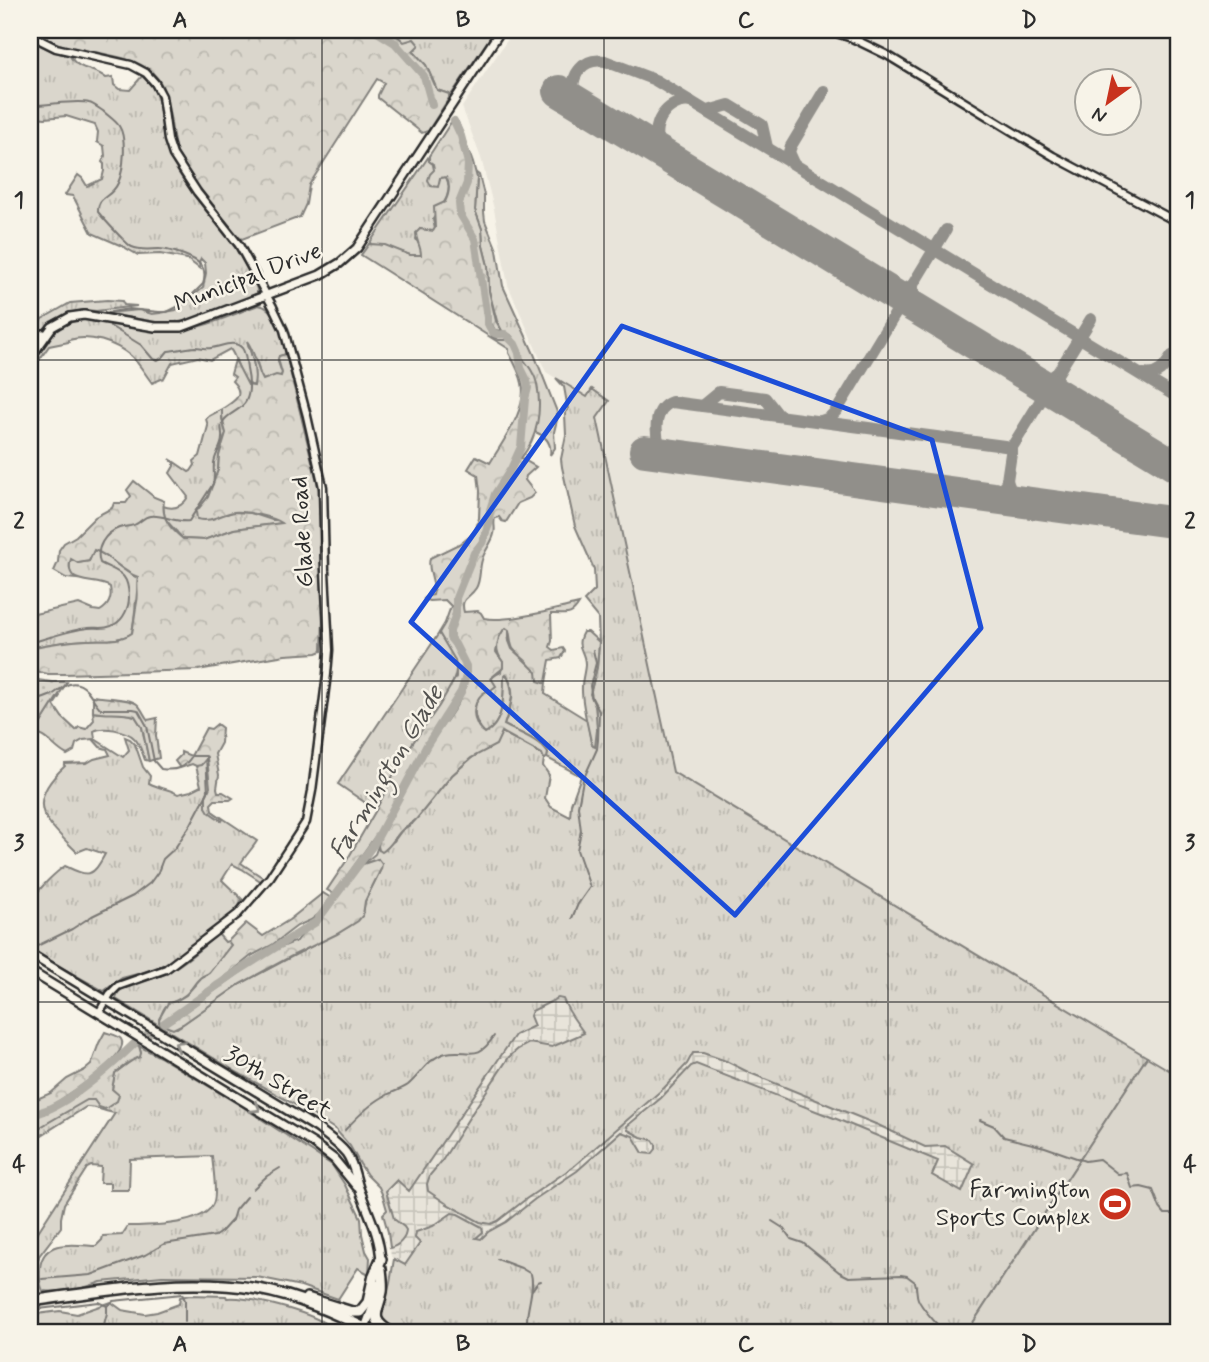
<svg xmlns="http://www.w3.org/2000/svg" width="1209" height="1362" viewBox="0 0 1209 1362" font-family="Mynerve,sans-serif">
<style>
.built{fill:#e8e4da;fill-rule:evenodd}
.industrial{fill:url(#industrial-grid)}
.grass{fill:url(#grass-tufts);stroke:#82807c;stroke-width:2}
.forest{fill:url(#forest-crowns);stroke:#82807c;stroke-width:2}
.park{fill:url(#park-dots);stroke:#82807c;stroke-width:2}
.pitch{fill:#dad6cc;stroke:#82807c;stroke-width:2}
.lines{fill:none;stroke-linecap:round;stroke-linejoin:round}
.stream{stroke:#7a7874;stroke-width:2}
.river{stroke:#afaca4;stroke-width:8}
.taxiway{stroke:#918f8a;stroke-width:12}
.runway{stroke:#918f8a;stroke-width:32}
.minor-casing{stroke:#2b2b2b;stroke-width:11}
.major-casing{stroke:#2b2b2b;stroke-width:12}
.highway-casing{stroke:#2b2b2b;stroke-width:14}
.minor{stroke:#f7f3e8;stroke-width:6}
.major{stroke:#f7f3e8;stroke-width:7}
.highway{stroke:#f7f3e8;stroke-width:9}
.oneway{stroke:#918f8a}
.marked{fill:none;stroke:#1d4ed8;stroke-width:5;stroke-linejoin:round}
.grid{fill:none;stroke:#2b2b2b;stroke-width:2;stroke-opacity:0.55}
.labels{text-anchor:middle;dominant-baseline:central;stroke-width:5;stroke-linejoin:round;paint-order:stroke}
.street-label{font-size:24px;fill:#2b2b2b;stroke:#f7f3e8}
.poi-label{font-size:24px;fill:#2b2b2b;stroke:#f7f3e8;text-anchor:end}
.water-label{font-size:26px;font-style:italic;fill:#53524f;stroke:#f7f3e8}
.neatline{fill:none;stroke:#2b2b2b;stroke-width:2.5}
.grid-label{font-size:23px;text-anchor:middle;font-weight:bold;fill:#2b2b2b}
</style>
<defs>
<pattern id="industrial-grid" width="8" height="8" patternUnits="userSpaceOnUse" patternTransform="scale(1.75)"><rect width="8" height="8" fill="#e8e4da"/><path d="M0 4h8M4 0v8" fill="none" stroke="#c7c4bb"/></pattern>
<pattern id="grass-tufts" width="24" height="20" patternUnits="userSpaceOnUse" patternTransform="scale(1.75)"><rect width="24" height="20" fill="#dad6cc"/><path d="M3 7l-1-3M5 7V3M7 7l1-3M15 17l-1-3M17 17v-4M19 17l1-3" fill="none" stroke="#bbb8af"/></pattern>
<pattern id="forest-crowns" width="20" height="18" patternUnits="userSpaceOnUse" patternTransform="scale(1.75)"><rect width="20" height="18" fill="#dad6cc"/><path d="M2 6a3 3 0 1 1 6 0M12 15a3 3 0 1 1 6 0" fill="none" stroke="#bbb8af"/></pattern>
<pattern id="park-dots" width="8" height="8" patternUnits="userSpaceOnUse" patternTransform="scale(1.75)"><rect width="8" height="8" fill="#dad6cc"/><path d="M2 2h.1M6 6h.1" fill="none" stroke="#bbb8af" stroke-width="1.8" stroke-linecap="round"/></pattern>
</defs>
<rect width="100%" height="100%" fill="#f7f3e8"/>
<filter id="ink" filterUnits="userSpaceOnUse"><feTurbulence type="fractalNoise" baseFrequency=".0143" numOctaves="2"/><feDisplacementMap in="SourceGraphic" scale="14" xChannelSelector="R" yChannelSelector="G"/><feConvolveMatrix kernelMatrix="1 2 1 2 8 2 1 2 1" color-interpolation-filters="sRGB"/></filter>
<g filter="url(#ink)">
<!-- built -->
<path class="built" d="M514,30H1075L1085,35L1089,30H1179V1076L673,772L597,418L609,401L587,397L546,372L508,285L494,209L481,158L462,107ZM1086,80H1128V122H1086Z"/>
<!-- industrial -->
<path class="industrial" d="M558,998L563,999L569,1010L570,1015L585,1033L552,1047L529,1043L509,1057L448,1150L442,1161L430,1175L427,1184L428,1191L447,1204L480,1222L491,1224L498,1221L526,1199L573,1167L664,1088L691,1059L693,1053H703L726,1061L750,1073L878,1125L925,1147L945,1146L975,1164L962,1192L932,1175L937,1161L839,1120L696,1064L685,1072L661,1098L641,1136L649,1138L655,1142L656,1149L652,1154L643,1153L637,1141L619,1133L577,1171L535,1199L506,1222L488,1232L481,1240L476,1238L482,1227L459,1214L447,1215L433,1226L419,1229L421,1243L405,1266L391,1257L390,1248L396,1246L404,1227L394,1220L386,1191L397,1180L409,1190L515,1035L534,1026L530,1016L532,1011Z"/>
<!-- grass -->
<g class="grass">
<path d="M398,30H495L449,98V94L437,90L426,65L412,50L415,49L404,43L394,32Z"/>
<path d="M30,40L55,52L70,56C78,71 95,68 106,78L113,77L114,85L119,89L130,90L142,76C168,96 157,130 170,157C185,188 210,212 231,240C241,255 248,272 257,288V293C239,303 187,324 167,323C147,323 126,317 107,313L139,310L152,314L160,313L176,310L203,288L206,273L205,263L201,259L199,263L200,269L187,259L160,254L138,255L122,246L92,233L73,196L65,195L78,175L82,178L87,186L102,179L104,171V164L102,162L105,156L104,146L97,142L98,132L95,125L66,116L45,118L30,116Z"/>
<path d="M429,156V161L433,164L439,184L440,178L446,177C454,193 442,206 433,219L435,229L433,232L420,229L416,239L421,248V255H410L385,246L369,244Z"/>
<path d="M475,172L479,175L484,195V212L485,221L497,250L503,286L534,354L557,412V420L554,432L555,448L550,455C552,443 546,436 535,432C538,414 541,392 533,375C530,368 524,363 521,356C516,345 516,334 502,331L497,321L489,291L488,266L483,246L482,229L475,210L477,178Z"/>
<path d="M107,300L122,301L124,305L137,306L96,311L84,310L74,312L54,320L32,339L30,337V335L42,319L70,303Z"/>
<path d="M258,305C278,307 282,338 286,354L279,356L278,362L282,373L281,376L273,377L263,380L260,375L257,362L248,344C253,357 257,372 254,386C238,382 239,359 230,349L210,360L198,357L172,363L164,378L152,383C145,374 139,363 131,356C114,342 90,334 69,340V342L49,346L35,366L33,363C36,356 40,351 44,345C77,295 124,334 170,331C200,330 230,316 258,305Z"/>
<path d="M556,378L587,397L592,389L609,401L597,418L673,772L1147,1057L967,1332H401L386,1324L381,1316L390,1283L394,1259L405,1265L420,1243L415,1238L416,1232L433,1226L452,1213L458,1214L482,1227L483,1232L476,1238L481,1239L488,1232L506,1222L535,1199L577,1171L621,1132L633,1136L643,1153L652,1154L656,1149V1145L653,1140L641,1137L628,1130L627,1126L661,1098L691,1066L696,1064L839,1120L938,1161L932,1175L962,1192L974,1164L945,1146L925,1147L878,1125L750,1073L726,1061L703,1053H693L687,1064L664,1088L573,1167L526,1199L498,1221L491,1224L480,1222L447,1204L428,1191L427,1184L430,1175L442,1161L470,1116L509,1057L518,1049L529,1043L552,1047L584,1033C575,1020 569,1014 563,999L558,998L532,1011L530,1016L534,1026L515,1035L409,1191L397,1180L386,1191L394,1219L404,1227L406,1230C406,1239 398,1246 390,1248L388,1232L383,1214L387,1210L383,1196L379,1187L367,1175L360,1164L350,1146L336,1130L313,1115L235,1071L116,999L118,992C132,981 149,982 164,974C184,964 201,948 218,934L225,942L228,941L231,945C225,954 218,965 210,972C207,975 203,975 200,978C194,983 191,991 185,995C169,1008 166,997 159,1022L170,1028H177L240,984L350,926L363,915L365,901L381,869L378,859L363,864L375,854L378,846L379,850L394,841L402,830L412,824L418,817L452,775L502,732L542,754L544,759L543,766L549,775L545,798L551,807L570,817L571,804L581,776L547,758C547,756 548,754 548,752C545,743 513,730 504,725C511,706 517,694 507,675L504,677C504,695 504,724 485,733C475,723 471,710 479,697C481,694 485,692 487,689C493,680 489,677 501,672L503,662C494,650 496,641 504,629L506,628L509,630V641L512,649L537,672L544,683L546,682L545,694L587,720L591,742L595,746L596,715L595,706L590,694L597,667L599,646L598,618L584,601L595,590L594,569L575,526L562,467L561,459L566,435L565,414L568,409L564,387Z"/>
<path d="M222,409V418L226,433L219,456L218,470L208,497L196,512L227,514L233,512L251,513L272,520H279L284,523L234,529L204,540L183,539L165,519L163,506C174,510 182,507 188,497L170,473L174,466V463L170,459L189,472L191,471L195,465L194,461L200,456L208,426L206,419L209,416Z"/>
<path d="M94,550C109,554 122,572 138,578C137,596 135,614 132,633C119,642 103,639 87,640C68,641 48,644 30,648V615L79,604L93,610L100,611C109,606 112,597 110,587C95,577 62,588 71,559L78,563L89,561Z"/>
<path d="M439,633C445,643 455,655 456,667C458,689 416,736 404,756C393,773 385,792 376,810L338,784Z"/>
<path d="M59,694L60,696L54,705L62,717L76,730L79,727L86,729L94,720L93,712C107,714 121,712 135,716L142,727L149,761L145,760C142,753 140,743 134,738C126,730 103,726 94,731L95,739L123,757L129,750L125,737L130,739L135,744L143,767L150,776L149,783C160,789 168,788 178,794L191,791L201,786L196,766L203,763L207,757L210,787L206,796V807L257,841C252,849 246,855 241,863L265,879L262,882L242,869L232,864L222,880L242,899L239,906L231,915L172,960L153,970L122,978L104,991L34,952L30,948V897L34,898C39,888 56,872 65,866C89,877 92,878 105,854L87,848L77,852C68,843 48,825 44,814C36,796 53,777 65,766V764L87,763L94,759L110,755L107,749L100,747L93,739L83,740L76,744L74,751L67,755C52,747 49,735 30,732V727L37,729Z"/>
<path d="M139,1046L160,1057L243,1107L332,1165L345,1185L361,1218L362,1234L366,1251L370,1258L369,1274L358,1268L338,1299L301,1286L257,1277L162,1276L101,1282C84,1289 61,1293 43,1291C40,1284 39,1276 40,1268C43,1238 75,1245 96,1246L102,1240L103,1236L122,1235L128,1226C147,1226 208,1226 214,1201C217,1191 213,1167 212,1156L130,1159L129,1190H110V1183H100L101,1167L91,1166L87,1168L64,1204L61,1218V1227L39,1256L36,1272L37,1290L30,1292V1244L115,1113C105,1112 96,1106 86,1107L37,1138L30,1141V1133L87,1099L94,1100L97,1102L112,1089L115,1073L141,1053Z"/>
<path d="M190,1295L226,1296L227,1298C248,1296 308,1312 326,1324L325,1331L334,1327L339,1329L341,1332H30V1315L60,1311L77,1314L111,1302L122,1310L145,1314L157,1312L179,1304L180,1297Z"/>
</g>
<!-- forest -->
<g class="forest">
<path d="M46,30H372L394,44L423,76L426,83L429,98L432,105L433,104L428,83L423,73L394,41L376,30H398L394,33L404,42L414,39L419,45L413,51L426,65L437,90L449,94V98L428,131L422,133L378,98V95L384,83L377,79L309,185L306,204L300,217L242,239L239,237L200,190L177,153L175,147C171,128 170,107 163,88C146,46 76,59 43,36Z"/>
<path d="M453,119L458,122L473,163L477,178L475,210L482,229L483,246L488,266L489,291L496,321L502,331L495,330L491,323L483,290L477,241L461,212L460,206V202L468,184L469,156L458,126L454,121L453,122L462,143L467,160L466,182L457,202V207L460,217L474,240L486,324L492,336L499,340H508L512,344L515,348L521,369L526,380L527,388L524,400L520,447L517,455L522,447L526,400L529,388L528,380L522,368L520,355C527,364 535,373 537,384C542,409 538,438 521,458L536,467L526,476L525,480L535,493L530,498L518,503L506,522L502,521L499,517L495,518C493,524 496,528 494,534C492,543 484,551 482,560C479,569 481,580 476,588C469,599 460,597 464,612L478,611L481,613L484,618C505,623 556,609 579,604C570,619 565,613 551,614L552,641L550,647L554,650L563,648L565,651L561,658L550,660L546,682L544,683L538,681L537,672C532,669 529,664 525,660C508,646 513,649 509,630L506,628L504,629L499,637L496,652L503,662V668L491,678L496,686L491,690C477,692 470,711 477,724C478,727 482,731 485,733C504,724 504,695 504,676L506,674C517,694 510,706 504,725C519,733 539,739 548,753L547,758L544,759L542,754L502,732L496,745L471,758L452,775L418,817C414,823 408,824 403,829C395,836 392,846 382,852L379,850L378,846L380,837C396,808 410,779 426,750C439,728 466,701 468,674C468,660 456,647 451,634L457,611L458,598L474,556L484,542L490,522L491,511L496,495L512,469L516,457L494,494L488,510L483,537L472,552L456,596L453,620L448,631L447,636L463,663L465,677L460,691L427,742L386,821L334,894L327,890L347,860L376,810L402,758L439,706L456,677V667L455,660L439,633L445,623L451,606L445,600L429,601L424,599L427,596L433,595C437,581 426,571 430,558L463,542L475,532L479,518L480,491L478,475L468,469L476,456L490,463C502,442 528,409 522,383C520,373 514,362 509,353V349L361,255L369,244L385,245L410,255H421C421,246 416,241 416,233L420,229L433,231L435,228L434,207L445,202C449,194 451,185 446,177L440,178L438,187L431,186L428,180L430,174L434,170L433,164L429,161V156Z"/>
<path d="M247,341C256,353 256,368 263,380L276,375L281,376L282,373L278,359L279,356L286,354L319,490L321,573L323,615L322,651L317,653L285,655L198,670L64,674H48L30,670V648C48,644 68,641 87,640C103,639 119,642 132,633C134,623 135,612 137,602C139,594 136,586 138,577C122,572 110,555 94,550L89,561L78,563L71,559C68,567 69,573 76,579L66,578L54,571L58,562L59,550L64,543L76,536L95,517L112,508L114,503H126L131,496L127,490L134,481L154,497L164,501C161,518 170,528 183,539L204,540L234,529L282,523C274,517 246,511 234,512C219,514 213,523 197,519L196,512L208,497L218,470L219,456L226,433L222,418V409C235,401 246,395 232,381L235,377L231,374L235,360L248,385L254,386C257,371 252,356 247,341Z"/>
<path d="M583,632H588L599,642L597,667L590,694L595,706L596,715L597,730L595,747L593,746L591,742C588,725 581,703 582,686C582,679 585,671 585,664C585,650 574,648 583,632Z"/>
<path d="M93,696C104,698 133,698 138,705C142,709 144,715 148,720L157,718L156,736L159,758L149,761L142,727L135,716C121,712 107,715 93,712Z"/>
<path d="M217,724L222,728L221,743L215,754L219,775L217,788L218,792H223L233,798L230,800H215L211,804L212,811L223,819L222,821L209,812L206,807V796L210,787L207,758L201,765L196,766L192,764L180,768L175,761L181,755V752L191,756L206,728L211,729Z"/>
<path d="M378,859L382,864L381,869L365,901L363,915L358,921L337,934L290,957L240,984L183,1024L173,1029L160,1024L159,1019L168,1003L176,1001L186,995L201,978L209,973L231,945L228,941L246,923L263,936L289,920L323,893L331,898L320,913L311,920L297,926L272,945L251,956L213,987L168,1018L164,1023L173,1020L264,956L279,948L297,941L303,933L318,922L349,879L363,864Z"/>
<path d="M105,1032C110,1034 118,1035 121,1039C133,1056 54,1105 41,1111C37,1112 34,1112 30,1113V1102L51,1093L67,1079L85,1070L91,1065L99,1043Z"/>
<path d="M135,1044L139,1046L141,1053L140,1057C130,1060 123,1067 115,1073L112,1089L119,1095L117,1101L105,1109L99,1107L94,1100H87L30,1133V1118C64,1108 88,1087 114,1063C122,1057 130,1052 135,1044Z"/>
</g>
<!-- park -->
<path class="park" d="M30,679L52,682H67L37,729L30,727Z"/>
<!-- pitch -->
<path class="pitch" d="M1147,1057L1179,1076V1332H967Z"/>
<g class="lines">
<!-- stream -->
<g class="stream">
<path d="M30,105C46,106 75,99 89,103C94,104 98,108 103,111C108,116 115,120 119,126C127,138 124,170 118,183C111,199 97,195 98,212C103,218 127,245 132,247C141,251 150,249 159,249C165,249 170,251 175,252C191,257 210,263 203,284L187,300L175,308L167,312H159L129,309L111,312V317"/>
<path d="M30,643C49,638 69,630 88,628C97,627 107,630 115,624C124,619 129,607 129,597C128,572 119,573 100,563C95,548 105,533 119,528C125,526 131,527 136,524C141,522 143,517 150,516C163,514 175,523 189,521L213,484C215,477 213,470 214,463C215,454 222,447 222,438C223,432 219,427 223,422C228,413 241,411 246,401C251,391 249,378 247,369C246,362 246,353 242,348C234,339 221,347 211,348C206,349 201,347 195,347C186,348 177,350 168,351L163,357L158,360L153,359L141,345L110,326V323"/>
<path d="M30,701C37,701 45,698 52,695C64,687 73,676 87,690C92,696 95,703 101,709H133L138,710L147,726L154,761L161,769C177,771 184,768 192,756H206L208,792L191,824L175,848L163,859L158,872L150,883L133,896L92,916L72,929L35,947"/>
<path d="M572,918L578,904L590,887L577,850L581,831L578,806L583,780L597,749L598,740L599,711L592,698L590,686L596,663L593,650"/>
<path d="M980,1120L994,1126L1004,1137L1045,1147L1085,1161L1099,1159L1118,1174L1127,1173L1132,1188L1141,1187L1153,1190L1160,1208L1165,1214H1179"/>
<path d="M345,1130C356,1118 369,1105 383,1097C391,1092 401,1090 408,1085C421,1074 428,1058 446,1053C469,1048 477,1063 494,1036"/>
<path d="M253,1189L267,1176L280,1168"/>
<path d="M772,1221L783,1228L791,1239L803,1243L839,1272L849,1277L901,1275L907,1276L915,1282C917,1288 916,1294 918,1299C921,1307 939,1327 945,1332"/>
<path d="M497,1259L521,1268L531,1274C536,1292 522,1316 529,1332"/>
<path d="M42,1279L91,1275L145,1255L164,1244L215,1236L221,1232L232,1220L235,1210L246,1197"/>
<path d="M30,1282L34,1281"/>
<path d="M532,1290L538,1282L541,1281"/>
<path d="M30,1310L99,1302L107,1306L113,1301L182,1294L185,1300V1322"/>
<path d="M30,1324L33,1332"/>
<path d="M102,1332L107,1313V1306"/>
<path d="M610,1332L614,1323"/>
</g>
<!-- river -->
<g class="river">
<path d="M374,30L395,43L424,76L432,105"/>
<path d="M164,1023L238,971L316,922L374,844L427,745L461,692L466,676V666L455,644L450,638V631L456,613V598L474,553L482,543L489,524L490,510L495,494L511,469L521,447L525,399L528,388L527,380L521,368L519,353L515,344L505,334C495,336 492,333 488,324L475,239L460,214L459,203L467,183L468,163L461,136L454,121"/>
<path d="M144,1037L151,1032"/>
<path d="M30,1115C63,1110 110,1067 134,1044"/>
</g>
<!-- taxiway -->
<g class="taxiway">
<path d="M587,108L574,96C570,76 582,57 605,61L655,80L1179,398"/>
<path d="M708,111L729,105L762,125L767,147"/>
<path d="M673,160C668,156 663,153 660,148C648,127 667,98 691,102"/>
<path d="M794,163L789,152L791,146L824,91"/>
<path d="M877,283C892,291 897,294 913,285"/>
<path d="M913,285C912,301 918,307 930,317"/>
<path d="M1143,374C1158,377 1164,368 1172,356"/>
<path d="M1026,375C1038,379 1046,382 1056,374"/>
<path d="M1057,375C1054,392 1062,396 1075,405"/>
<path d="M702,406L719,392L765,398L779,416"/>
<path d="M821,421L829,418L837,410L946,230"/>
<path d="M670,454L659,445C655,430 654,408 672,402L1012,447"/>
<path d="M1167,461L1179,466"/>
<path d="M1007,480C1010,492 1015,498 1027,502"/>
<path d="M985,496L1000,492L1005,486L1007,480L1012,447L1091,319"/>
</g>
<!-- runway -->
<g class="runway">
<path d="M559,91L1179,468"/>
<path d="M645,451L1179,523"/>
</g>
<defs>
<g id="minor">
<path d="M827,30L852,38L887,55L1053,156L1179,223"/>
<path d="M30,32L42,41L56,48L131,65L146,73L155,83L162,96L168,140L173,155L197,192L239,245L273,307L284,330L307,416L323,487L325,571L329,650L327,674L312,791L306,822L270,877L238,914L166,969L118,986L110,994L99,1013"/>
</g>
<g id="major">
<path d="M30,33L39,30"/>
<path d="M30,345L43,334"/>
<path d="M30,358L52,327L70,317L84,315L155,327H182L320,275L340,263L357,248L501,30"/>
<path d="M30,954L317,1128C327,1136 338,1143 346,1153C354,1164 355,1176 359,1188C368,1213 380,1235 381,1262"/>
<path d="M30,971L314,1144L334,1159L357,1187"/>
<path d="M365,1328L372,1309L379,1284"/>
</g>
<g id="highway">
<path d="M381,1269C382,1277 383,1285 382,1292C378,1313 368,1318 390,1332"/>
<path d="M307,1298L352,1312H360L368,1302L374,1275L381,1259"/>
<path d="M30,1301C105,1291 183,1276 258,1289C298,1296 337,1314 373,1332"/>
</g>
</defs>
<!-- minor casing -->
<use href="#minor" class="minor-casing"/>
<!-- major casing -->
<use href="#major" class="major-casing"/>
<!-- highway casing -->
<use href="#highway" class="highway-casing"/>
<!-- minor -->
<use href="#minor" class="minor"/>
<!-- major -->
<use href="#major" class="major"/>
<!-- highway -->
<use href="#highway" class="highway"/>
</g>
<!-- one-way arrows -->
<defs><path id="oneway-chevron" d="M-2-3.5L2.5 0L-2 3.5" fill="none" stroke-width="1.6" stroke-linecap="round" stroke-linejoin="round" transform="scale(1.75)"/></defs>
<g class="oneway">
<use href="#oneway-chevron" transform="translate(179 1045) rotate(-148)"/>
<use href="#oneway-chevron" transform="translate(256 1108) rotate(31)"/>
</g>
</g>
<!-- marked area -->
<path class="marked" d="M622,326L932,440L981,628L735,915L411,622Z"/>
<!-- grid -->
<path class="grid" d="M322,30V1332M604,30V1332M888,30V1332M30,360H1179M30,681H1179M30,1002H1179"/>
<!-- icons -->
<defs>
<symbol id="stadium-disc" viewBox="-11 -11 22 22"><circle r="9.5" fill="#c8321e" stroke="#f7f3e8"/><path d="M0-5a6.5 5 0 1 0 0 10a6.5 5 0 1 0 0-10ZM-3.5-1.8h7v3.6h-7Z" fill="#fff"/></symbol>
</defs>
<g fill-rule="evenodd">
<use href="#stadium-disc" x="1096" y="1185" width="38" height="38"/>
</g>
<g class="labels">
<!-- street labels -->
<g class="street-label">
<text transform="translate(248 278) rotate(-21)">Municipal Drive</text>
<text transform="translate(303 532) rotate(-93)">Glade Road</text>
<text transform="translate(278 1083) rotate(31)">30th Street</text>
</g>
<!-- poi labels -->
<g class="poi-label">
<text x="1090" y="1190">Farmington<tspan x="1090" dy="28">Sports Complex</tspan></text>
</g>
<!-- water labels -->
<g class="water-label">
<text transform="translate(387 773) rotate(-59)">Farmington Glade</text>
</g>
</g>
<!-- margin -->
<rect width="1209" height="1362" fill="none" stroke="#f7f3e8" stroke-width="77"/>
<!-- north arrow -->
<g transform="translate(1108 102) rotate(213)"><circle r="33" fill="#f7f3e8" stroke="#a5a39c" stroke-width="2"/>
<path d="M0-5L12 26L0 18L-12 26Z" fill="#c8321e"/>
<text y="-10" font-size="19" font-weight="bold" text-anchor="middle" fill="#2b2b2b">N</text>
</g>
<rect x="38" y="38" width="1132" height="1286" class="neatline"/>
<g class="grid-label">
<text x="180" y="27">A</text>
<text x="463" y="27">B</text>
<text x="746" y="27">C</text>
<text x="1029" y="27">D</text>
<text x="19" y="207">1</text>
<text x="1190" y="207">1</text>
<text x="19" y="528">2</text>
<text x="1190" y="528">2</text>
<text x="19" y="850">3</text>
<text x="1190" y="850">3</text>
<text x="19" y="1171">4</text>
<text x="1190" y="1171">4</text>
<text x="180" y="1351">A</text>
<text x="463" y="1351">B</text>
<text x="746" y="1351">C</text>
<text x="1029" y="1351">D</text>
</g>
</svg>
